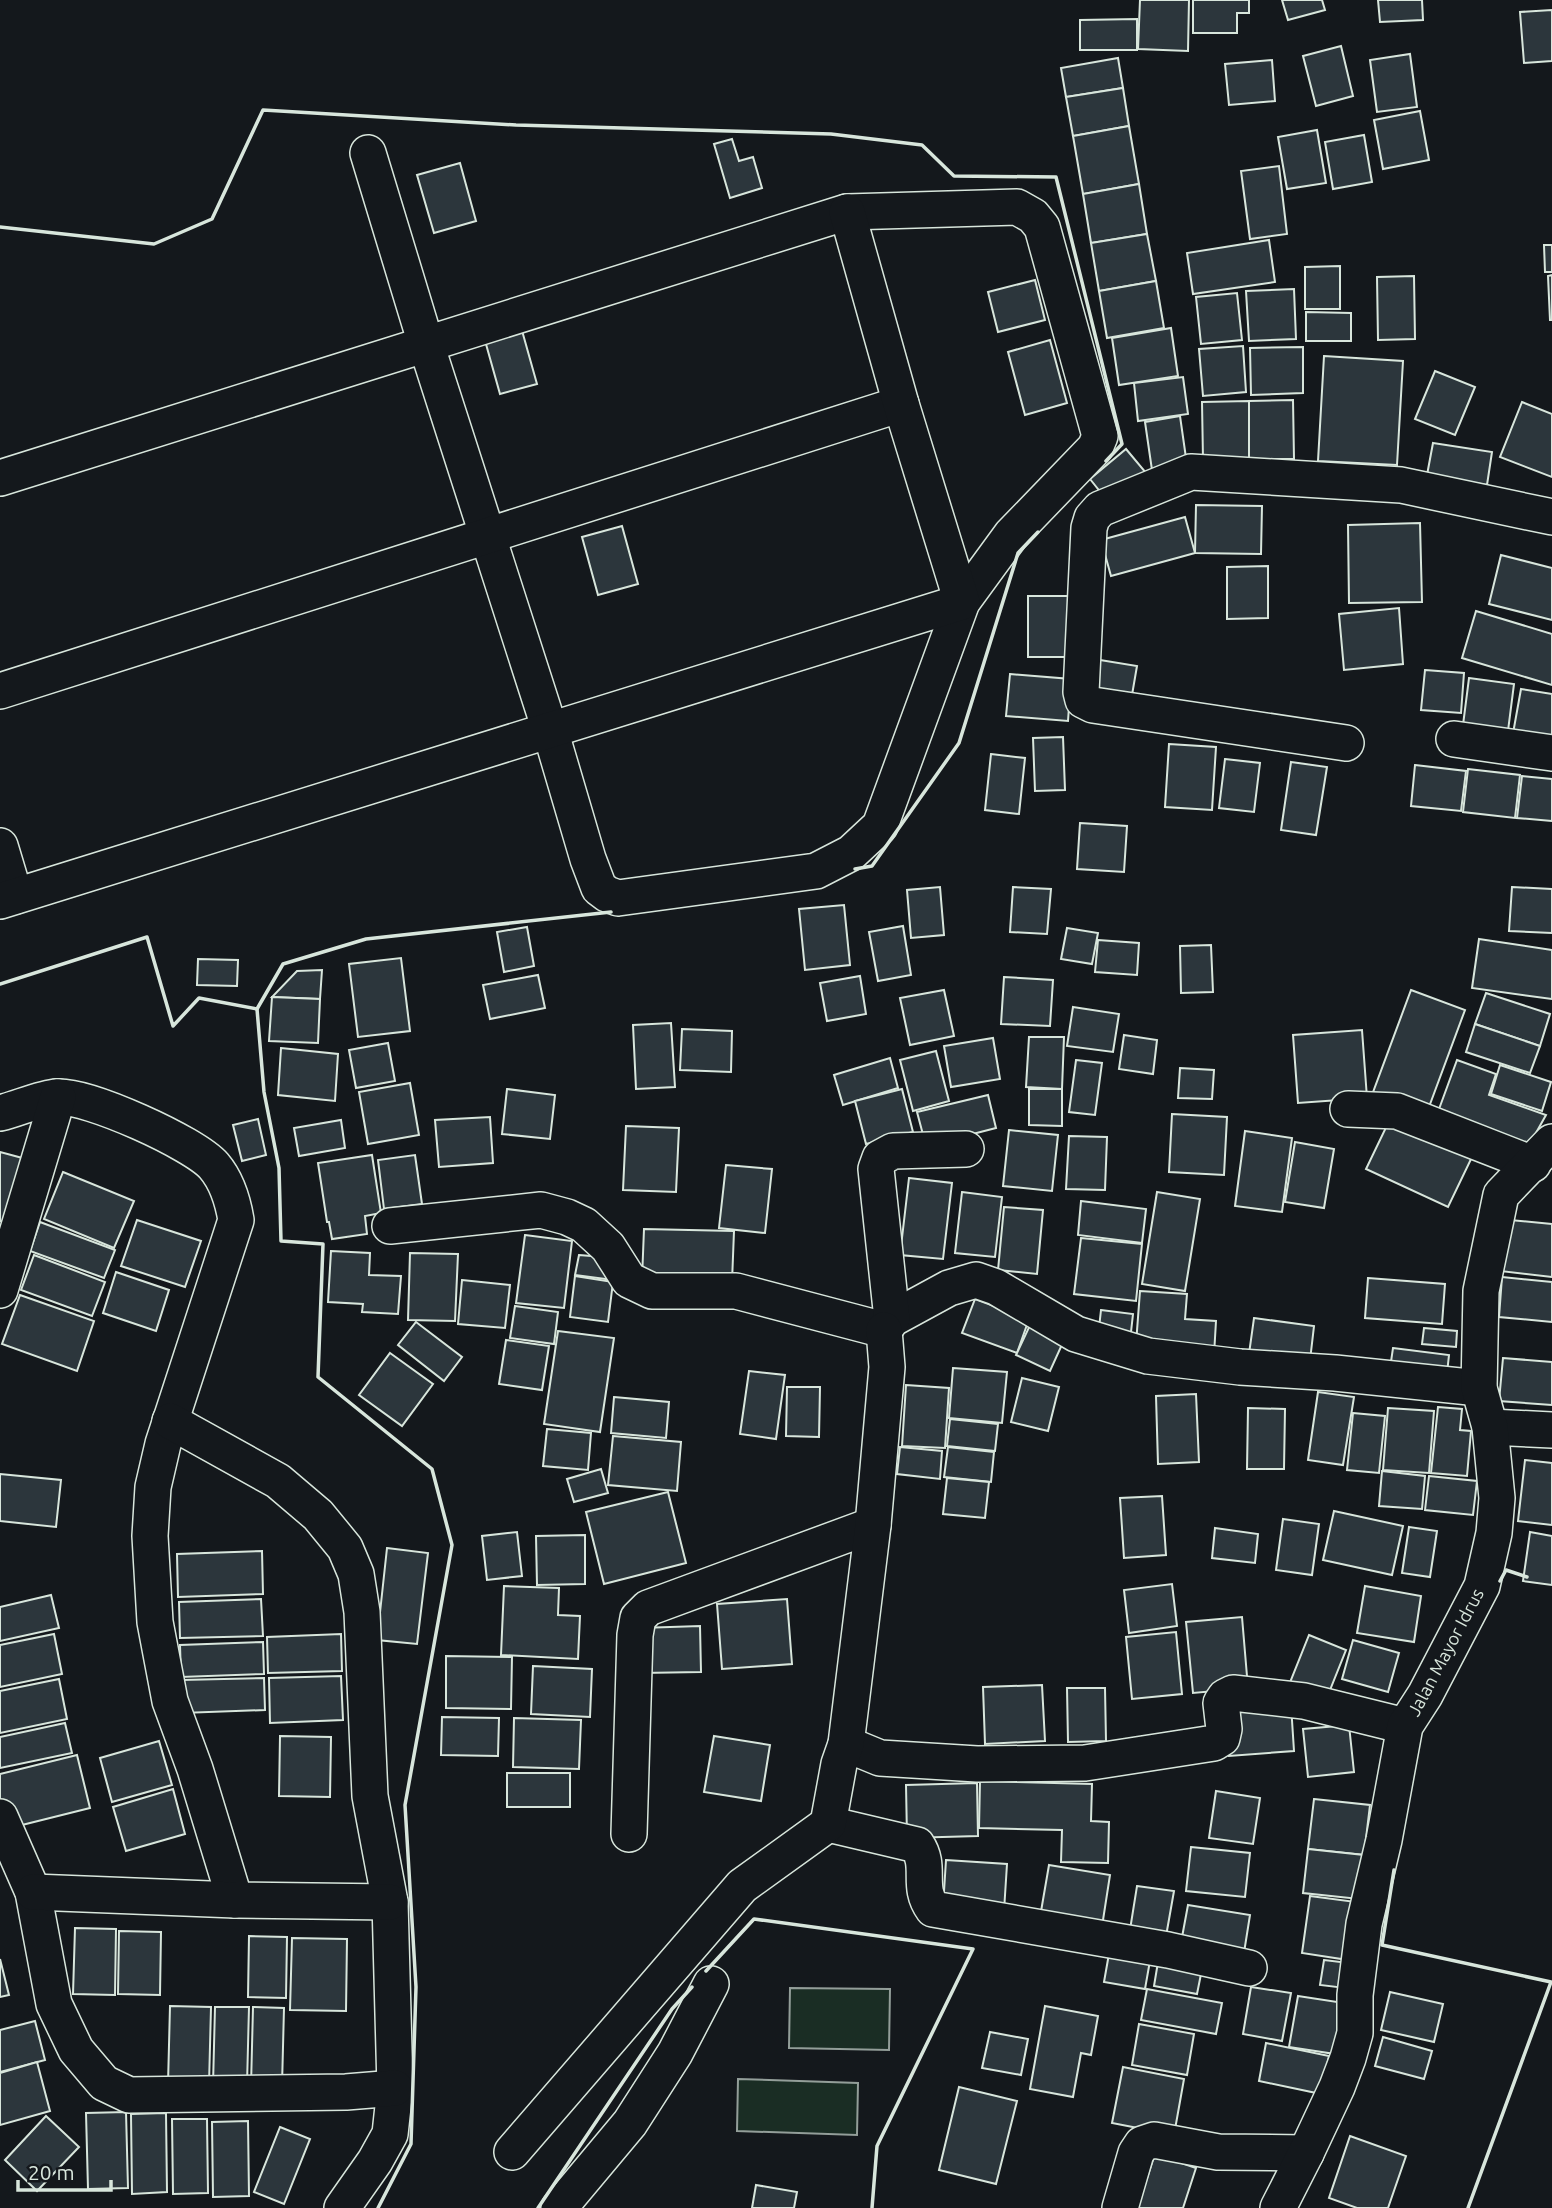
<svg xmlns="http://www.w3.org/2000/svg" width="1552" height="2208" viewBox="0 0 1552 2208" font-family="Ubuntu,sans-serif">
<style>
.green{fill:#1a2d24;stroke:#939e99;stroke-width:2}
.building{fill:#2c363c;stroke:#d8e6dc;stroke-width:2}
.lines{fill:none;stroke-linecap:round;stroke-linejoin:round}
.minor-casing{stroke:#d8e6dc;stroke-width:38}
.minor{stroke:#14181c;stroke-width:35}
.wall{stroke:#d8e6dc;stroke-width:3.5}
.labels{text-anchor:middle;dominant-baseline:central;stroke-width:5;stroke-linejoin:round;paint-order:stroke}
.street-label{font-size:18px;fill:#d8e6dc;stroke:#14181c}
</style>
<rect width="100%" height="100%" fill="#14181c"/>
<!-- green -->
<g class="green">
<path d="M790,1988L890,1989L889,2050L789,2048Z"/>
<path d="M738,2079L858,2083L857,2135L737,2131Z"/>
</g>
<!-- building -->
<g class="building">
<path d="M1140,0H1189L1188,51L1138,49Z"/>
<path d="M1193,0H1249V13H1237V33H1193Z"/>
<path d="M1282,0H1322L1325,10L1288,20Z"/>
<path d="M1378,0H1422L1423,20L1380,22Z"/>
<path d="M1552,10V61L1524,63L1520,12Z"/>
<path d="M1137,19V50H1080V20Z"/>
<path d="M1341,46L1353,96L1316,106L1303,56Z"/>
<path d="M1410,54L1417,107L1377,112L1370,60Z"/>
<path d="M1118,58L1123,88L1066,97L1061,68Z"/>
<path d="M1272,60L1275,101L1229,105L1225,64Z"/>
<path d="M1123,88L1129,126L1073,136L1066,97Z"/>
<path d="M1420,111L1429,160L1383,169L1374,120Z"/>
<path d="M1129,126L1139,184L1083,194L1073,136Z"/>
<path d="M1317,130L1326,183L1287,189L1278,137Z"/>
<path d="M1364,135L1372,182L1333,189L1325,142Z"/>
<path d="M732,139L739,161L753,157L762,188L730,198L714,144Z"/>
<path d="M460,163L476,221L434,233L417,175Z"/>
<path d="M1279,166L1287,234L1250,239L1241,171Z"/>
<path d="M1139,184L1147,234L1091,243L1083,194Z"/>
<path d="M1147,234L1156,281L1099,291L1091,243Z"/>
<path d="M1269,240L1275,282L1193,294L1187,253Z"/>
<path d="M1544,245H1552V272H1545Z"/>
<path d="M1340,266V309H1305V267Z"/>
<path d="M1552,275V320H1550L1548,276Z"/>
<path d="M1414,276L1415,339L1378,340L1377,277Z"/>
<path d="M1035,280L1045,320L998,332L988,292Z"/>
<path d="M1156,281L1164,328L1107,338L1099,291Z"/>
<path d="M1294,289L1296,339L1249,341L1246,291Z"/>
<path d="M1237,293L1242,340L1201,344L1196,297Z"/>
<path d="M1306,312L1351,313V341H1306Z"/>
<path d="M521,327L537,384L500,394L484,337Z"/>
<path d="M1171,328L1178,376L1119,385L1112,338Z"/>
<path d="M1050,340L1067,403L1025,415L1008,352Z"/>
<path d="M1243,346L1246,392L1203,396L1199,349Z"/>
<path d="M1303,347V393L1251,395L1250,348Z"/>
<path d="M1324,356L1403,361L1397,465L1318,461Z"/>
<path d="M1435,371L1475,387L1455,435L1415,419Z"/>
<path d="M1183,377L1188,414L1138,421L1134,383Z"/>
<path d="M1293,400L1294,459H1249V401Z"/>
<path d="M1249,401V459L1203,460L1202,402Z"/>
<path d="M1522,402L1552,414V477L1500,457Z"/>
<path d="M1180,416L1188,472L1153,477L1145,422Z"/>
<path d="M1433,443L1492,452L1487,485L1427,475Z"/>
<path d="M1126,449L1147,474L1110,504L1090,479Z"/>
<path d="M1196,505L1262,506L1261,554L1195,553Z"/>
<path d="M1185,517L1195,553L1111,576L1101,540Z"/>
<path d="M1420,523L1422,602L1349,603L1348,525Z"/>
<path d="M622,526L638,584L598,595L582,537Z"/>
<path d="M1501,555L1552,568V620L1489,604Z"/>
<path d="M1268,566V618L1227,619V567Z"/>
<rect x="1028" y="596" width="45" height="61"/>
<path d="M1399,608L1403,664L1344,670L1339,614Z"/>
<path d="M1476,611L1552,634V685L1462,658Z"/>
<path d="M1094,659L1137,666L1132,695L1089,688Z"/>
<path d="M1425,670L1464,673L1461,713L1421,710Z"/>
<path d="M1010,674L1071,679L1068,721L1006,716Z"/>
<path d="M1469,678L1514,684L1508,731L1463,725Z"/>
<path d="M1521,689L1552,694V746L1512,739Z"/>
<path d="M1063,737L1065,790L1035,791L1033,738Z"/>
<path d="M1169,744L1216,747L1212,810L1165,807Z"/>
<path d="M991,754L1025,758L1019,814L985,810Z"/>
<path d="M1225,759L1260,763L1254,812L1219,808Z"/>
<path d="M1291,762L1327,767L1316,835L1281,830Z"/>
<path d="M1415,765L1466,771L1461,811L1411,806Z"/>
<path d="M1468,769L1520,775L1515,818L1463,812Z"/>
<path d="M1522,776L1552,779V821L1517,818Z"/>
<path d="M1080,823L1127,826L1124,872L1077,869Z"/>
<path d="M940,887L944,935L911,938L907,890Z"/>
<path d="M1013,887L1051,889L1047,934L1010,932Z"/>
<path d="M1512,887L1552,889V933L1509,931Z"/>
<path d="M844,905L850,965L805,970L799,909Z"/>
<path d="M903,926L911,975L878,981L869,932Z"/>
<path d="M527,927L534,966L504,972L497,932Z"/>
<path d="M1067,928L1098,933L1092,964L1061,959Z"/>
<path d="M1479,939L1552,950V999L1472,988Z"/>
<path d="M1098,940L1139,943L1137,975L1095,972Z"/>
<path d="M1211,945L1213,992L1181,993L1180,946Z"/>
<path d="M401,958L410,1031L358,1037L349,964Z"/>
<path d="M198,959L238,960L237,986L197,985Z"/>
<path d="M322,970L320,999L272,997L297,971Z"/>
<path d="M538,975L545,1008L490,1019L483,985Z"/>
<path d="M860,976L866,1014L827,1021L820,983Z"/>
<path d="M1004,977L1053,980L1050,1026L1001,1024Z"/>
<path d="M944,990L954,1036L910,1045L900,998Z"/>
<path d="M1411,990L1465,1010L1426,1115L1372,1095Z"/>
<path d="M1486,993L1550,1014L1540,1046L1475,1024Z"/>
<path d="M272,997L320,999L318,1043L269,1041Z"/>
<path d="M1073,1007L1119,1014L1113,1052L1067,1046Z"/>
<path d="M671,1023L675,1087L636,1089L633,1025Z"/>
<path d="M1475,1024L1540,1046L1530,1073L1466,1052Z"/>
<path d="M682,1029L732,1031L731,1072L680,1070Z"/>
<path d="M1362,1030L1367,1098L1298,1103L1293,1035Z"/>
<path d="M1124,1035L1157,1040L1153,1074L1119,1069Z"/>
<path d="M1029,1037H1064L1062,1089L1026,1087Z"/>
<path d="M993,1038L1000,1079L951,1087L944,1046Z"/>
<path d="M388,1043L395,1081L356,1088L349,1050Z"/>
<path d="M281,1048L338,1054L335,1101L278,1095Z"/>
<path d="M936,1051L949,1101L913,1111L900,1060Z"/>
<path d="M890,1058L898,1088L843,1105L834,1075Z"/>
<path d="M1076,1060L1102,1063L1095,1115L1069,1112Z"/>
<path d="M1457,1060L1496,1074L1489,1095L1546,1115L1527,1149L1435,1120Z"/>
<path d="M1500,1065L1551,1082L1542,1111L1491,1094Z"/>
<path d="M1180,1068L1214,1070L1212,1099L1178,1098Z"/>
<path d="M410,1083L419,1135L368,1144L359,1092Z"/>
<path d="M507,1089L555,1095L550,1139L502,1134Z"/>
<path d="M902,1089L913,1132L866,1144L855,1101Z"/>
<path d="M1029,1089H1062V1126L1029,1125Z"/>
<path d="M988,1095L996,1128L926,1146L917,1112Z"/>
<path d="M1172,1114L1227,1117L1224,1175L1169,1172Z"/>
<path d="M490,1117L493,1163L439,1167L435,1120Z"/>
<path d="M1391,1117L1473,1155L1448,1207L1366,1169Z"/>
<path d="M258,1119L266,1155L242,1161L233,1125Z"/>
<path d="M341,1120L345,1148L299,1156L294,1128Z"/>
<path d="M626,1126L679,1128L676,1192L623,1190Z"/>
<path d="M1009,1130L1058,1135L1052,1191L1003,1186Z"/>
<path d="M1245,1131L1292,1138L1282,1212L1235,1206Z"/>
<path d="M1069,1136L1107,1137L1105,1190L1066,1189Z"/>
<path d="M1295,1142L1334,1149L1324,1208L1285,1202Z"/>
<path d="M0,1152L26,1159L5,1223L0,1221Z"/>
<path d="M372,1155L381,1213L365,1216L367,1234L332,1239L329,1222H327L318,1163Z"/>
<path d="M415,1155L422,1204L384,1209L378,1160Z"/>
<path d="M726,1165L772,1169L765,1233L719,1228Z"/>
<path d="M63,1172L134,1201L114,1248L44,1219Z"/>
<path d="M909,1178L952,1183L943,1259L900,1255Z"/>
<path d="M962,1192L1002,1197L995,1257L955,1253Z"/>
<path d="M1157,1192L1200,1199L1185,1291L1142,1284Z"/>
<path d="M1081,1201L1146,1209L1142,1243L1078,1235Z"/>
<path d="M1004,1207L1043,1210L1037,1274L998,1270Z"/>
<path d="M137,1220L201,1241L185,1287L121,1266Z"/>
<path d="M1510,1220L1552,1224V1277L1500,1271Z"/>
<path d="M40,1222L115,1250L104,1278L30,1251Z"/>
<path d="M644,1229L734,1231L732,1282L642,1279Z"/>
<path d="M525,1235L572,1241L564,1308L516,1303Z"/>
<path d="M1081,1238L1142,1244L1136,1301L1074,1294Z"/>
<path d="M331,1251L370,1253L369,1275L401,1276L398,1314L362,1312L363,1304L328,1302Z"/>
<path d="M410,1253L458,1254L455,1321L408,1320Z"/>
<path d="M34,1255L105,1282L92,1316L21,1290Z"/>
<path d="M579,1255L603,1257L613,1280L575,1275Z"/>
<path d="M116,1272L169,1290L156,1331L103,1313Z"/>
<path d="M575,1276L613,1282L608,1322L570,1317Z"/>
<path d="M1502,1277L1552,1282V1322L1499,1317Z"/>
<path d="M1368,1278L1445,1284L1442,1324L1365,1318Z"/>
<path d="M462,1280L510,1285L505,1328L458,1324Z"/>
<path d="M1140,1291L1187,1294L1185,1319L1216,1321L1214,1355L1136,1344Z"/>
<path d="M20,1295L94,1321L77,1371L2,1344Z"/>
<path d="M975,1299L1029,1319L1017,1353L962,1333Z"/>
<path d="M515,1306L558,1312L554,1344L510,1338Z"/>
<path d="M1101,1310L1133,1314L1130,1341L1098,1337Z"/>
<path d="M1254,1318L1314,1326L1309,1369L1248,1361Z"/>
<path d="M416,1322L462,1357L444,1381L398,1345Z"/>
<path d="M1031,1323L1065,1338L1050,1371L1016,1355Z"/>
<path d="M1424,1328L1457,1331L1456,1347L1422,1344Z"/>
<path d="M558,1331L614,1338L600,1432L544,1424Z"/>
<path d="M506,1340L549,1346L542,1390L499,1384Z"/>
<path d="M1393,1348L1449,1355L1446,1382L1389,1375Z"/>
<path d="M390,1353L433,1384L402,1426L359,1395Z"/>
<path d="M1503,1358L1552,1362V1405L1499,1401Z"/>
<path d="M953,1368L1007,1372L1002,1423L949,1418Z"/>
<path d="M749,1371L785,1375L776,1439L740,1434Z"/>
<path d="M1022,1378L1059,1387L1048,1431L1011,1422Z"/>
<path d="M906,1385L949,1388L945,1448L902,1446Z"/>
<path d="M787,1387H820L819,1437L786,1436Z"/>
<path d="M1318,1392L1354,1397L1343,1465L1308,1460Z"/>
<path d="M1196,1394L1199,1462L1158,1464L1156,1396Z"/>
<path d="M614,1397L669,1402L666,1438L611,1433Z"/>
<path d="M1438,1407L1462,1409L1460,1430L1471,1431L1467,1476L1431,1473Z"/>
<path d="M1248,1408L1285,1409L1284,1469H1247Z"/>
<path d="M1388,1408L1434,1411L1429,1473L1383,1470Z"/>
<path d="M1353,1413L1385,1416L1379,1473L1347,1470Z"/>
<path d="M950,1419L998,1424L995,1451L947,1446Z"/>
<path d="M547,1429L591,1433L588,1470L543,1466Z"/>
<path d="M613,1436L681,1442L677,1491L608,1485Z"/>
<path d="M900,1447L942,1451L940,1479L897,1474Z"/>
<path d="M948,1447L994,1452L991,1482L944,1477Z"/>
<path d="M1525,1460L1552,1463V1525L1518,1521Z"/>
<path d="M601,1469L608,1493L574,1502L567,1479Z"/>
<path d="M1382,1471L1425,1476L1422,1509L1379,1506Z"/>
<path d="M0,1474L61,1480L56,1527L0,1521Z"/>
<path d="M1429,1476L1477,1481L1473,1515L1425,1510Z"/>
<path d="M947,1478L989,1482L985,1518L943,1514Z"/>
<path d="M668,1492L686,1563L604,1584L586,1512Z"/>
<path d="M1162,1496L1166,1555L1124,1558L1120,1498Z"/>
<path d="M1334,1511L1403,1526L1392,1575L1323,1560Z"/>
<path d="M1283,1519L1319,1524L1312,1575L1276,1570Z"/>
<path d="M1409,1527L1437,1531L1430,1577L1402,1573Z"/>
<path d="M1215,1528L1258,1534L1255,1563L1212,1558Z"/>
<path d="M517,1532L522,1576L487,1580L482,1536Z"/>
<path d="M1530,1532L1552,1536V1585L1523,1581Z"/>
<path d="M585,1535V1584L537,1585L536,1536Z"/>
<path d="M387,1548L428,1553L417,1644L377,1640Z"/>
<path d="M262,1551L263,1594L178,1597L177,1554Z"/>
<path d="M1172,1584L1177,1626L1129,1633L1124,1590Z"/>
<path d="M504,1586L559,1588L558,1615L580,1616L578,1659L501,1655Z"/>
<path d="M1365,1586L1421,1596L1414,1642L1357,1633Z"/>
<path d="M51,1595L59,1628L0,1641V1607Z"/>
<path d="M261,1599L263,1636L180,1638L179,1602Z"/>
<path d="M787,1599L792,1664L722,1669L717,1604Z"/>
<path d="M1242,1617L1248,1688L1193,1693L1186,1622Z"/>
<path d="M700,1626L701,1672L641,1673L640,1628Z"/>
<path d="M1176,1632L1182,1694L1132,1699L1126,1637Z"/>
<path d="M54,1634L62,1674L0,1687V1645Z"/>
<path d="M341,1634L342,1671L268,1673L267,1637Z"/>
<path d="M1309,1635L1346,1650L1326,1700L1289,1685Z"/>
<path d="M1353,1640L1399,1653L1388,1692L1342,1679Z"/>
<path d="M263,1642L264,1674L181,1677L180,1645Z"/>
<path d="M446,1656L512,1657L511,1709L446,1708Z"/>
<path d="M533,1666L592,1669L590,1717L531,1714Z"/>
<path d="M341,1676L343,1720L270,1723L269,1678Z"/>
<path d="M264,1678L265,1710L182,1713L181,1680Z"/>
<path d="M59,1679L67,1719L0,1733V1691Z"/>
<path d="M1042,1685L1045,1741L985,1744L983,1687Z"/>
<path d="M1067,1688H1105L1106,1741L1068,1742Z"/>
<path d="M1291,1705L1294,1751L1229,1756L1225,1711Z"/>
<path d="M442,1717L499,1718L498,1756L441,1755Z"/>
<path d="M514,1718L581,1720L579,1769L513,1767Z"/>
<path d="M65,1723L72,1753L0,1768V1737Z"/>
<path d="M1349,1725L1354,1772L1308,1777L1303,1729Z"/>
<path d="M280,1736L331,1737L330,1797L279,1796Z"/>
<path d="M714,1736L770,1745L761,1801L704,1792Z"/>
<path d="M159,1741L172,1785L112,1802L100,1758Z"/>
<path d="M77,1755L90,1808L6,1829L0,1804V1774Z"/>
<rect x="507" y="1773" width="63" height="34"/>
<path d="M980,1781L1092,1784L1091,1821L1109,1822L1108,1863L1061,1862L1062,1830L979,1828Z"/>
<path d="M977,1783L978,1836L907,1838L906,1785Z"/>
<path d="M173,1789L185,1834L126,1851L113,1807Z"/>
<path d="M1216,1791L1260,1798L1253,1844L1209,1838Z"/>
<path d="M1314,1799L1370,1805L1364,1855L1308,1849Z"/>
<path d="M1191,1847L1250,1853L1245,1897L1186,1891Z"/>
<path d="M1308,1849L1364,1855L1359,1899L1303,1893Z"/>
<path d="M946,1860L1007,1864L1004,1911L943,1907Z"/>
<path d="M1049,1865L1110,1875L1101,1933L1039,1923Z"/>
<path d="M1137,1886L1174,1891L1165,1942L1129,1936Z"/>
<path d="M1310,1896L1356,1902L1348,1960L1302,1953Z"/>
<path d="M1188,1905L1250,1915L1243,1959L1180,1948Z"/>
<path d="M75,1928L116,1929L115,1995L73,1994Z"/>
<path d="M119,1931L161,1932L160,1995L118,1994Z"/>
<path d="M249,1936L287,1937L286,1998L248,1997Z"/>
<path d="M292,1938L347,1939L346,2011L290,2010Z"/>
<path d="M1110,1948L1151,1955L1145,1989L1104,1982Z"/>
<path d="M1159,1956L1203,1964L1197,1994L1154,1986Z"/>
<path d="M0,1959L9,1995L0,1997Z"/>
<path d="M1324,1960L1349,1963L1345,1988L1320,1985Z"/>
<path d="M1251,1987L1291,1993L1282,2041L1243,2034Z"/>
<path d="M1147,1989L1222,2003L1216,2034L1141,2020Z"/>
<path d="M1390,1992L1443,2004L1434,2042L1381,2030Z"/>
<path d="M1298,1996L1344,2003L1335,2054L1289,2047Z"/>
<path d="M170,2006L211,2007L209,2085L168,2084Z"/>
<path d="M1045,2006L1098,2016L1091,2055L1081,2053L1073,2097L1030,2089Z"/>
<path d="M215,2007H249L247,2085H213Z"/>
<path d="M253,2007L284,2008L282,2086H251Z"/>
<path d="M35,2021L45,2060L0,2072V2030Z"/>
<path d="M1139,2024L1194,2034L1187,2075L1132,2065Z"/>
<path d="M990,2032L1028,2039L1021,2075L982,2068Z"/>
<path d="M1383,2037L1432,2051L1424,2079L1375,2066Z"/>
<path d="M1266,2043L1329,2056L1321,2094L1259,2081Z"/>
<path d="M37,2062L50,2111L0,2125V2073Z"/>
<path d="M1123,2067L1184,2079L1174,2135L1112,2123Z"/>
<path d="M959,2087L1017,2101L996,2184L939,2170Z"/>
<path d="M126,2112L128,2188L88,2189L86,2113Z"/>
<path d="M166,2113L167,2192L132,2194L131,2114Z"/>
<path d="M46,2116L79,2147L37,2191L5,2160Z"/>
<path d="M172,2119H207L208,2193L173,2194Z"/>
<path d="M248,2121L249,2196L213,2197L212,2122Z"/>
<path d="M280,2127L310,2139L284,2204L254,2192Z"/>
<path d="M1350,2136L1406,2156L1388,2208H1357L1329,2198Z"/>
<path d="M1155,2154L1196,2168L1183,2208H1137Z"/>
<path d="M756,2185L797,2192L794,2208H752Z"/>
</g>
<g class="lines">
<defs>
<g id="minor">
<path d="M0,478L847,212L1017,207L1033,216L1042,227L1100,436L1095,448L1011,535L962,602L880,826L851,853L816,871L618,898L607,894L599,888L588,859L550,730L426,344L368,153"/>
<path d="M0,691L901,404"/>
<path d="M1454,739L1552,753"/>
<path d="M1346,743L1093,705L1083,700L1081,692L1089,528L1092,518L1100,509L1191,472L1401,485L1552,517"/>
<path d="M0,846L15,896"/>
<path d="M0,901L962,602L901,404L847,212"/>
<path d="M1348,1109L1397,1111L1533,1164"/>
<path d="M0,1113C17,1109 41,1098 57,1097C88,1095 194,1143 214,1166C226,1180 233,1202 236,1220L163,1444L153,1487L150,1536L155,1622L170,1701L195,1769L235,1900"/>
<path d="M390,1226L541,1210L567,1217L584,1225L608,1247L629,1280L652,1291H736L884,1330L892,1319L949,1288L976,1280L996,1287L1076,1334L1148,1356L1240,1367L1335,1373L1479,1388"/>
<path d="M0,1290L58,1097"/>
<path d="M892,1319L876,1169L880,1158L893,1151L966,1149"/>
<path d="M170,1421L278,1481L318,1515L345,1548L356,1574L362,1612L370,1796L390,1902L395,2088L390,2134L375,2161L342,2208"/>
<path d="M1490,1427L1552,1430"/>
<path d="M846,1744L880,1758L977,1764L1085,1763L1214,1743L1222,1738L1224,1729L1221,1703L1225,1697L1233,1693L1304,1701L1405,1726"/>
<path d="M0,1817L33,1892L54,2004L76,2050L104,2083L129,2095L346,2092L395,2088"/>
<path d="M828,1824L917,1845C932,1867 916,1886 933,1909L1168,1950L1249,1968"/>
<path d="M629,1834L635,1635L638,1618L648,1608L873,1525"/>
<path d="M33,1892L235,1900L390,1902"/>
<path d="M512,2152L742,1886L828,1824L839,1764L846,1744L873,1525L887,1367L884,1330"/>
<path d="M559,2208L630,2123L675,2053L711,1984"/>
<path d="M1120,2208L1136,2153L1142,2144L1154,2140L1218,2152L1306,2153"/>
<path d="M1278,2208L1306,2153L1337,2087L1348,2058L1355,2033V1995L1364,1924L1384,1840L1405,1726L1425,1695L1482,1586L1494,1533L1497,1498L1490,1427L1479,1388L1481,1291L1501,1195L1552,1142"/>
</g>
</defs>
<!-- minor casing -->
<use href="#minor" class="minor-casing"/>
<!-- minor -->
<use href="#minor" class="minor"/>
<!-- wall -->
<g class="wall">
<path d="M0,227L154,244L212,219L263,110L516,125L831,134L922,145L954,176L1056,177L1122,444L1106,461"/>
<path d="M855,869L872,866L959,743L1018,553L1038,532"/>
<path d="M0,984L147,937L173,1026L199,998L257,1009"/>
<path d="M1500,1581L1506,1570L1527,1577"/>
<path d="M1394,1870L1382,1945L1551,1982L1468,2208"/>
<path d="M706,1971L754,1919L973,1949L877,2146L872,2208"/>
<path d="M378,2208L411,2144L416,1987L405,1805L452,1545L432,1469L318,1377L323,1244L281,1241L279,1168L264,1092L257,1009L283,964L366,939L611,912"/>
<path d="M538,2208L672,2009L692,1987"/>
</g>
</g>
<g class="labels">
<!-- street labels -->
<g class="street-label">
<text transform="translate(1445 1652) rotate(-62)">Jalan Mayor Idrus</text>
</g>
</g>
<!-- scale -->
<path d="M18 2180v10h93v-10" fill="none" stroke="#d8e6dc" stroke-width="3.5"/>
<text x="28" y="2180" font-size="21" fill="#d8e6dc" stroke="#14181c" stroke-width="5" paint-order="stroke">20 m</text>
</svg>
